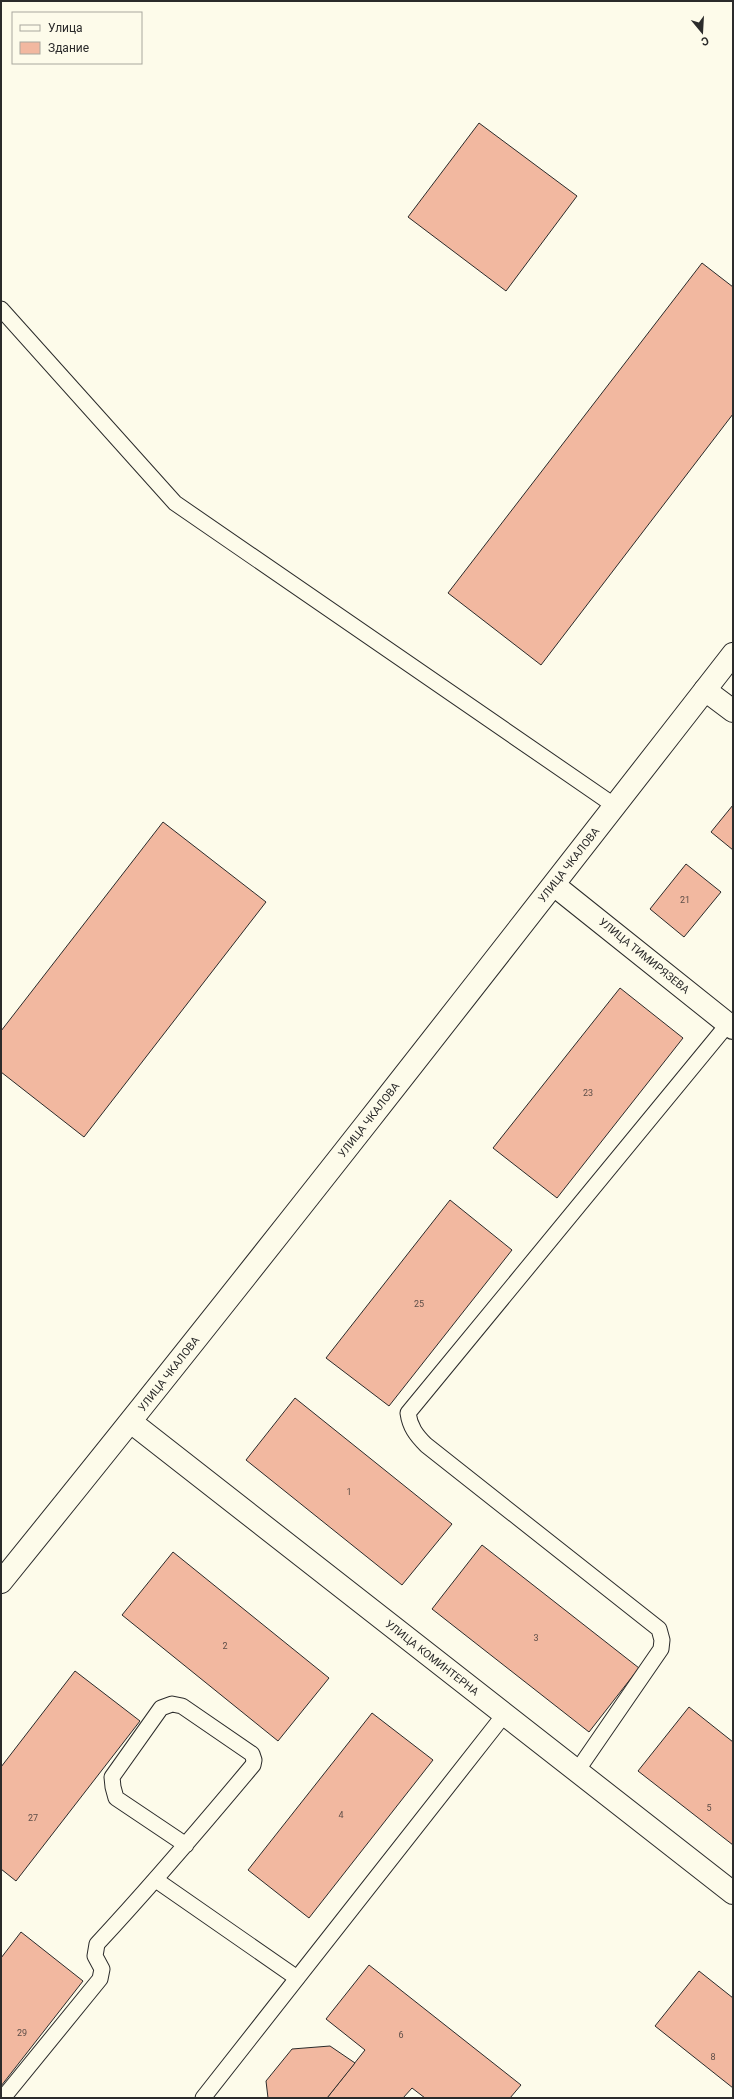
<svg xmlns="http://www.w3.org/2000/svg" width="734" height="2099" viewBox="0 0 734 2099" font-family="Roboto,sans-serif">
<style>
.building{fill:#f2b8a0;stroke:#2b2b2b}
.lines{fill:none;stroke-linecap:round;stroke-linejoin:round}
.service-casing{stroke:#2b2b2b;stroke-width:17}
.minor-casing{stroke:#2b2b2b;stroke-width:24}
.secondary-casing{stroke:#2b2b2b;stroke-width:24}
.service{stroke:#fdfbea;stroke-width:15}
.minor{stroke:#fdfbea;stroke-width:22}
.secondary{stroke:#fdfbea;stroke-width:22}
.labels{text-anchor:middle;dominant-baseline:central;stroke-width:3;stroke-linejoin:round;paint-order:stroke}
.number-label{font-size:9px;fill:#5d4e48}
.street-label{font-size:11px;fill:#2b2b2b;stroke:#fdfbea}
</style>
<rect width="100%" height="100%" fill="#fdfbea"/>
<!-- building -->
<g class="building">
<path d="M479,123L577,196L506,291L408,217Z"/>
<path d="M702,263L733,287V414L541,665L448,593Z"/>
<path d="M733,805V850L711,832Z"/>
<path d="M163,822L266,902L84,1137L1,1072V1031Z"/>
<path d="M686,864L721,892L684,937L650,909Z"/>
<path d="M620,988L683,1038L557,1198L493,1148Z"/>
<path d="M450,1200L512,1250L389,1406L326,1358Z"/>
<path d="M295,1398L452,1524L402,1585L246,1460Z"/>
<path d="M482,1545L639,1668L589,1732L432,1609Z"/>
<path d="M173,1552L329,1678L278,1741L122,1615Z"/>
<path d="M75,1671L140,1721L16,1881L1,1869V1767Z"/>
<path d="M689,1707L733,1742V1845L638,1771Z"/>
<path d="M372,1713L433,1760L309,1918L248,1870Z"/>
<path d="M21,1932L83,1981L1,2086V1958Z"/>
<path d="M369,1965L521,2085L510,2098H425L412,2088L403,2098H327L365,2050L326,2019Z"/>
<path d="M699,1971L733,1998V2088L655,2026Z"/>
<path d="M330,2046L355,2063L327,2098H268L266,2081L292,2049Z"/>
</g>
<g class="lines">
<defs>
<g id="service">
<path d="M1,309L175,503L615,806"/>
<path d="M577,1771L661,1649L662,1640L659,1629L426,1445C416,1435 410,1427 408,1413L728,1024"/>
<path d="M156,1880L297,1978"/>
<path d="M3,2098L100,1979L102,1969L95,1956L97,1944C151,1886 202,1826 253,1765L254,1760L252,1754L182,1706L172,1704L161,1708L112,1777L113,1787L116,1798L186,1845"/>
<path d="M203,2098L504,1715"/>
</g>
<g id="minor">
<path d="M705,690L733,711"/>
<path d="M554,885L733,1028"/>
<path d="M131,1422L733,1893"/>
</g>
<path id="secondary" d="M1,1582C249,1276 491,965 733,654"/>
</defs>
<!-- service casing -->
<use href="#service" class="service-casing"/>
<!-- minor casing -->
<use href="#minor" class="minor-casing"/>
<!-- secondary casing -->
<use href="#secondary" class="secondary-casing"/>
<!-- service -->
<use href="#service" class="service"/>
<!-- minor -->
<use href="#minor" class="minor"/>
<!-- secondary -->
<use href="#secondary" class="secondary"/>
</g>
<g class="labels">
<!-- number labels -->
<g class="number-label">
<text x="685" y="900">21</text>
<text x="588" y="1093">23</text>
<text x="419" y="1304">25</text>
<text x="349" y="1492">1</text>
<text x="536" y="1638">3</text>
<text x="225" y="1646">2</text>
<text x="709" y="1808">5</text>
<text x="341" y="1815">4</text>
<text x="33" y="1818">27</text>
<text x="22" y="2033">29</text>
<text x="401" y="2035">6</text>
<text x="713" y="2057">8</text>
</g>
<!-- street labels -->
<g class="street-label">
<text transform="translate(569 865) rotate(-52)">УЛИЦА ЧКАЛОВА</text>
<text transform="translate(644 956) rotate(39)">УЛИЦА ТИМИРЯЗЕВА</text>
<text transform="translate(369 1120) rotate(-52)">УЛИЦА ЧКАЛОВА</text>
<text transform="translate(169 1374) rotate(-52)">УЛИЦА ЧКАЛОВА</text>
<text transform="translate(432 1658) rotate(38)">УЛИЦА КОМИНТЕРНА</text>
</g>
</g>
<!-- border -->
<rect width="734" height="2099" fill="none" stroke="#2b2b2b" stroke-width="4"/>
<!-- legend -->
<rect x="12" y="12" width="130" height="52" fill="#fdfbea" stroke="#a9a89e"/>
<rect x="20" y="25" width="20" height="6" fill="#fdfbea" stroke="#a9a89e"/>
<text x="48" y="32" font-size="12" fill="#2b2b2b">Улица</text>
<rect x="20" y="42" width="20" height="12" fill="#f2b8a0" stroke="#a9a89e"/>
<text x="48" y="52" font-size="12" fill="#2b2b2b">Здание</text>
<!-- north arrow -->
<g transform="translate(702 32) rotate(162)" stroke="#fdfbea" stroke-width="3" paint-order="stroke">
<path d="M0-3L7 15L0 10L-7 15Z" fill="#2b2b2b"/>
<text y="-6" font-size="11" font-weight="bold" text-anchor="middle" fill="#2b2b2b">С</text>
</g>
</svg>
